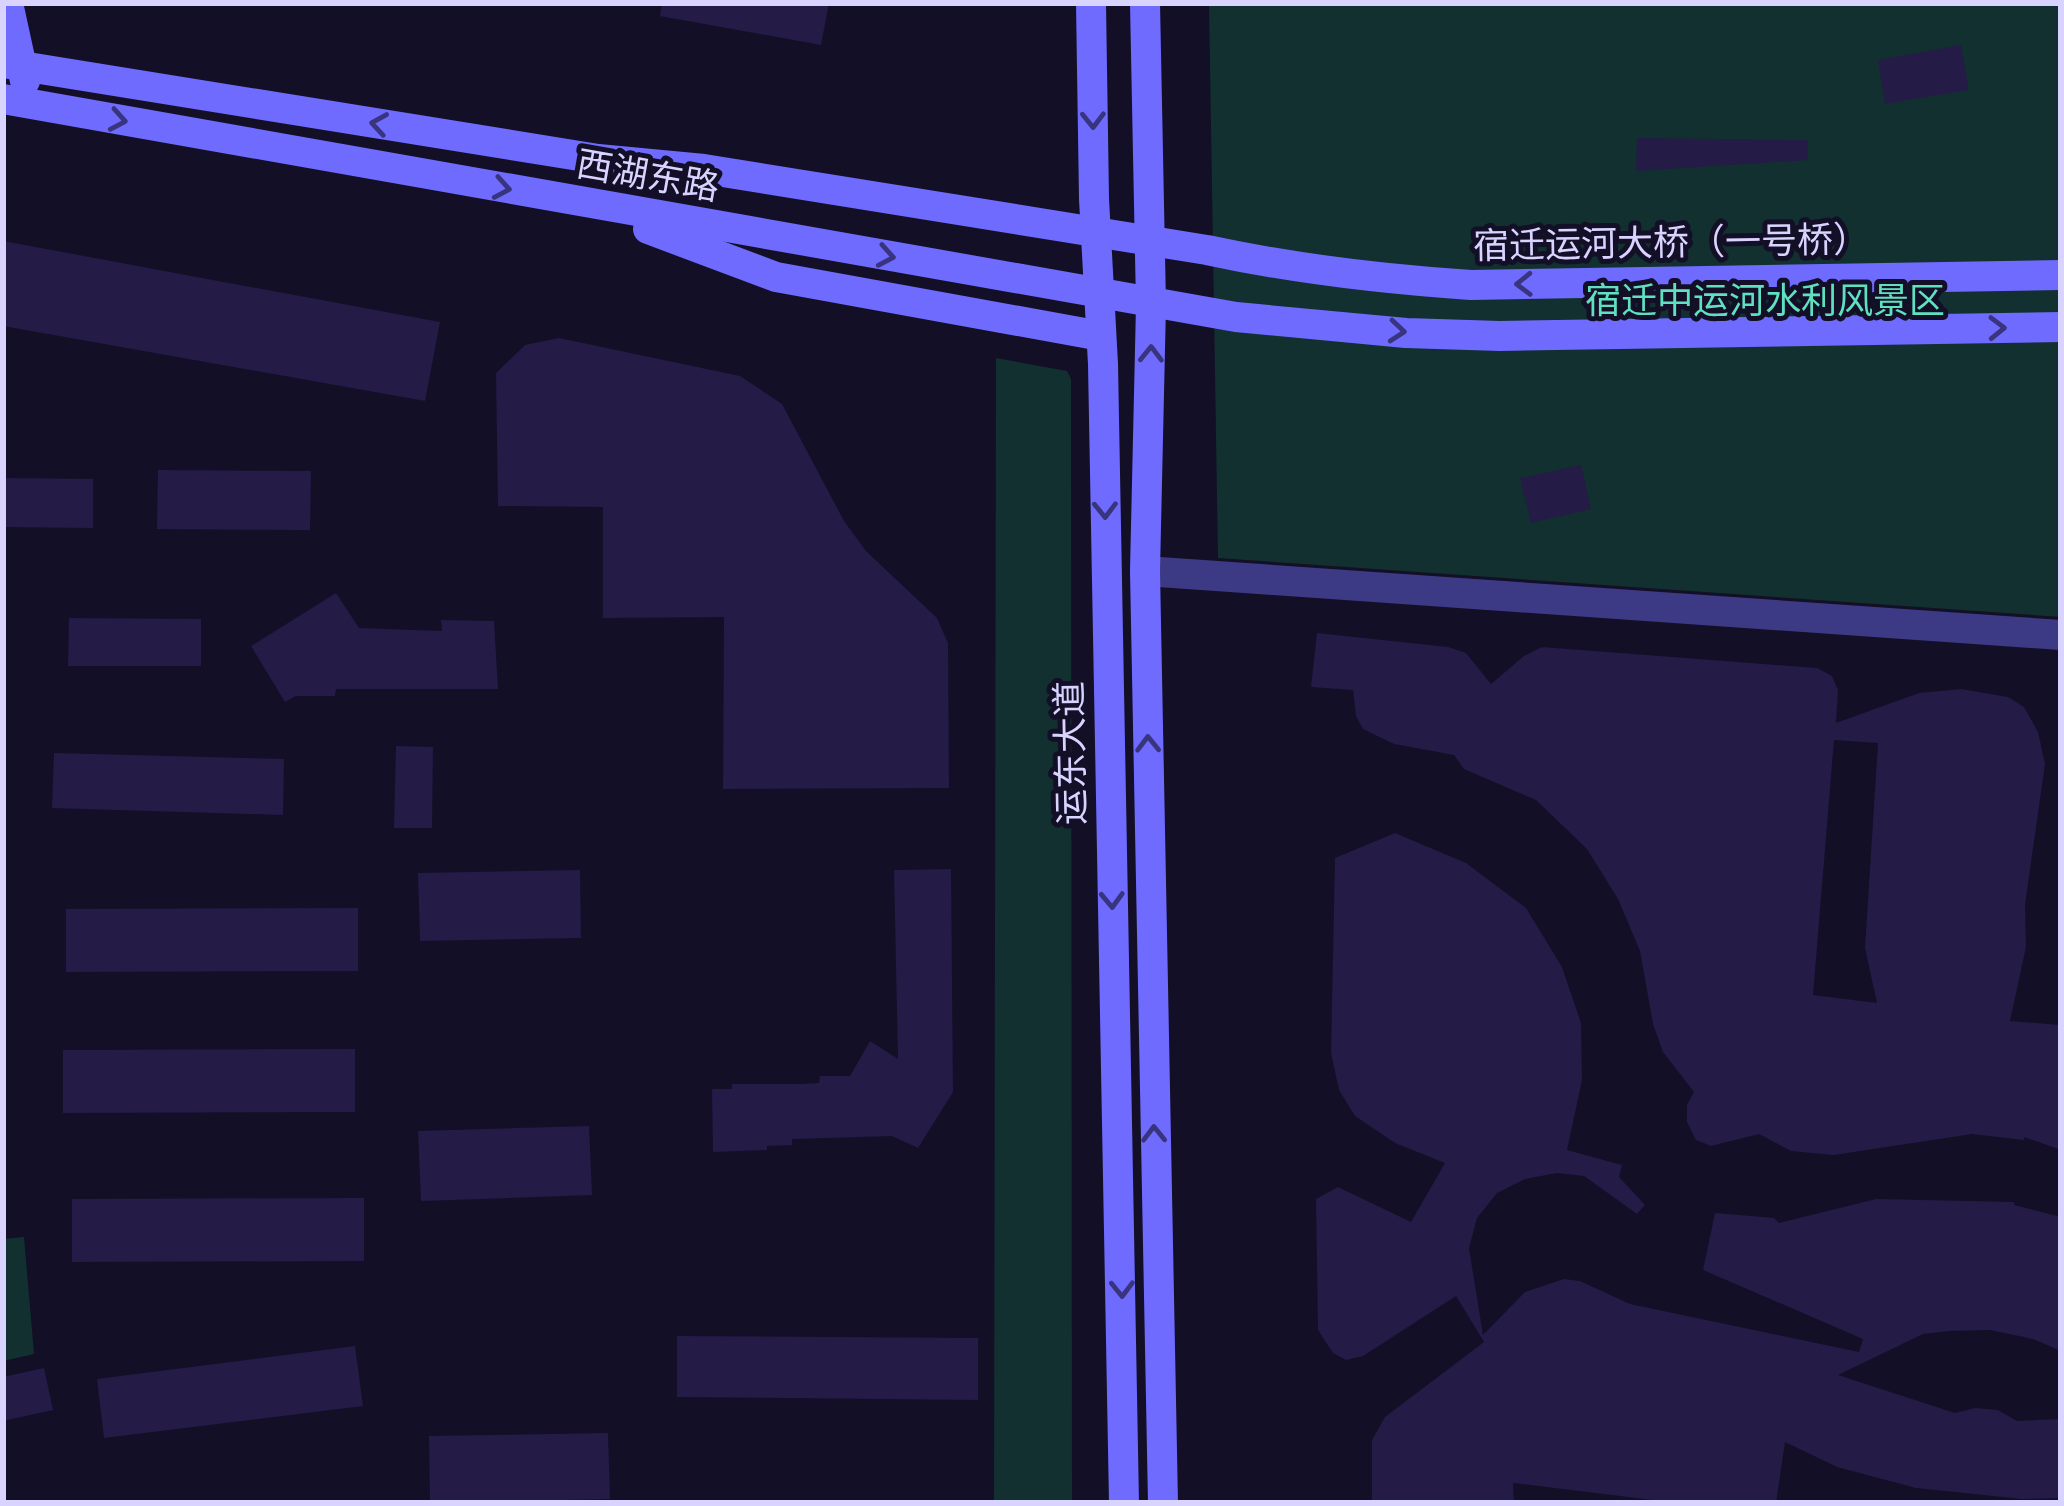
<svg xmlns="http://www.w3.org/2000/svg" width="2064" height="1506" viewBox="0 0 2064 1506" font-family="'Archivo Narrow','Noto Sans SC',sans-serif">
<style>
.green{fill:#12302f}
.building{fill:#241b47;fill-rule:evenodd}
.lines{fill:none;stroke-linecap:round;stroke-linejoin:round}
.street{stroke:#3d3a85;stroke-width:30}
.secondary{stroke:#6f6bff;stroke-width:30}
.oneway{stroke:#38347d}
.labels{text-anchor:middle;dominant-baseline:central;stroke-width:10;stroke-linejoin:round;paint-order:stroke}
.street-label{font-size:36px;fill:#d9d4ff;stroke:#130f26}
.park-label{font-size:36px;fill:#5fe0c0;stroke:#130f26}
</style>
<rect width="100%" height="100%" fill="#130f26"/>
<!-- green -->
<g class="green">
<path d="M1209,3H2061V617L1218,558Z"/>
<path d="M996,358L1067,371L1071,379L1072,1503H994Z"/>
<path d="M24,1237L34,1354L3,1361V1239Z"/>
</g>
<!-- building -->
<g class="building">
<path d="M662,3H829L821,45L660,16Z"/>
<path d="M1961,45L1969,90L1885,104L1878,60Z"/>
<path d="M1637,138L1808,140V160L1636,171Z"/>
<path d="M3,241L440,322L425,401L3,326Z"/>
<path d="M559,338L740,376L782,404L844,521L866,551L937,618L948,643L949,788L723,789L724,617L603,618V507L498,506L496,373L525,345Z"/>
<path d="M1581,465L1591,509L1531,523L1520,478Z"/>
<path d="M158,470L311,471L310,530L157,529Z"/>
<path d="M3,478L93,479V528L3,527Z"/>
<path d="M336,593L359,628L442,631L441,620L494,621L498,689H336L335,696H296L285,702L251,646Z"/>
<path d="M69,618L201,619V666H68Z"/>
<path d="M1317,633L1448,647L1466,653L1491,684L1524,656L1542,647L1817,668L1832,676L1838,690L1836,723L1919,693L1961,689L2008,697L2024,707L2038,732L2045,764L2025,905L2026,947L2010,1021L2061,1025V1150L2024,1137V1140L1972,1134L1834,1155L1791,1151L1759,1134L1711,1146L1696,1140L1687,1122V1105L1694,1092L1663,1052L1653,1024L1640,951L1618,899L1587,849L1536,800L1464,769L1454,755L1394,744L1363,729L1356,716L1353,690L1311,687ZM1834,740L1878,743L1865,948L1877,1003L1813,995Z"/>
<path d="M396,746L433,747L432,828H394Z"/>
<path d="M54,753L284,759L283,815L52,808Z"/>
<path d="M1395,833L1466,863L1526,908L1562,967L1581,1023L1582,1080L1567,1150L1622,1165L1619,1177L1645,1205L1637,1214L1584,1176L1557,1173L1525,1179L1497,1193L1477,1218L1469,1248L1483,1335L1525,1292L1564,1279L1580,1281L1630,1304L1859,1352L1863,1339L1703,1270L1715,1213L1774,1218L1779,1223L1876,1199L2014,1202V1205L2061,1217V1351L2033,1339L1990,1330L1949,1331L1923,1334L1838,1375L1955,1413L1975,1408L1998,1410L2017,1421L2061,1419V1498L2022,1499L1916,1488L1837,1467L1785,1442L1776,1503H1677L1513,1483L1514,1503H1372V1440L1385,1417L1484,1342L1456,1296L1363,1356L1346,1360L1333,1353L1318,1330L1316,1199L1338,1187L1411,1222L1445,1163L1395,1143L1355,1116L1339,1090L1331,1053L1335,858Z"/>
<path d="M951,869L953,1092L918,1148L892,1136L792,1139V1145L767,1146V1150L713,1152L712,1089H732V1084H801L819,1083L820,1076H850L870,1041L898,1059L894,870Z"/>
<path d="M580,870L581,938L420,941L418,873Z"/>
<path d="M358,908V971L66,972V909Z"/>
<path d="M355,1049V1112L63,1113V1050Z"/>
<path d="M589,1126L592,1195L421,1201L418,1131Z"/>
<path d="M364,1198V1261L72,1262V1199Z"/>
<path d="M677,1336L978,1338V1400L677,1397Z"/>
<path d="M355,1346L363,1406L104,1438L97,1379Z"/>
<path d="M44,1368L53,1410L3,1421V1377Z"/>
<path d="M608,1433L610,1499L430,1503L429,1436Z"/>
</g>
<g class="lines">
<!-- street -->
<path class="street" d="M1145,571L2061,635"/>
<!-- secondary -->
<g class="secondary">
<path d="M8,3L25,81"/>
<path d="M1091,3L1094,199L1103,364L1124,1503"/>
<path d="M1145,3L1151,305L1145,571L1163,1503"/>
<path d="M3,63L598,159L704,169L1207,250C1295,269 1382,279 1471,285L2061,275"/>
<path d="M3,99L1236,317L1406,333L1500,336L2061,327"/>
<path d="M648,229L776,277L1101,336"/>
</g>
</g>
<!-- one-way arrows -->
<defs><path id="oneway-chevron" d="M-2-3.5L2.5 0L-2 3.5" fill="none" stroke-width="1.6" stroke-linecap="round" stroke-linejoin="round" transform="scale(3)"/></defs>
<g class="oneway">
<use href="#oneway-chevron" transform="translate(118 120) rotate(10)"/>
<use href="#oneway-chevron" transform="translate(1093 120) rotate(89)"/>
<use href="#oneway-chevron" transform="translate(379 124) rotate(-171)"/>
<use href="#oneway-chevron" transform="translate(502 188) rotate(10)"/>
<use href="#oneway-chevron" transform="translate(886 256) rotate(10)"/>
<use href="#oneway-chevron" transform="translate(1524 284) rotate(179)"/>
<use href="#oneway-chevron" transform="translate(1997 328) rotate(-1)"/>
<use href="#oneway-chevron" transform="translate(1397 331) rotate(5)"/>
<use href="#oneway-chevron" transform="translate(1151 354) rotate(-89)"/>
<use href="#oneway-chevron" transform="translate(1105 510) rotate(89)"/>
<use href="#oneway-chevron" transform="translate(1148 744) rotate(-91)"/>
<use href="#oneway-chevron" transform="translate(1112 900) rotate(88)"/>
<use href="#oneway-chevron" transform="translate(1154 1134) rotate(-91)"/>
<use href="#oneway-chevron" transform="translate(1122 1289) rotate(89)"/>
</g>
<g class="labels">
<!-- street labels -->
<g class="street-label">
<text transform="translate(648 175) rotate(10)">西湖东路</text>
<text transform="translate(1671 242) rotate(-1)">宿迁运河大桥（一号桥）</text>
<text transform="translate(1070 753) rotate(-91)">运东大道</text>
</g>
<!-- park labels -->
<g class="park-label">
<text x="1765" y="300">宿迁中运河水利风景区</text>
</g>
</g>
<!-- border -->
<rect width="2064" height="1506" fill="none" stroke="#d9d4ff" stroke-width="12"/>
</svg>
